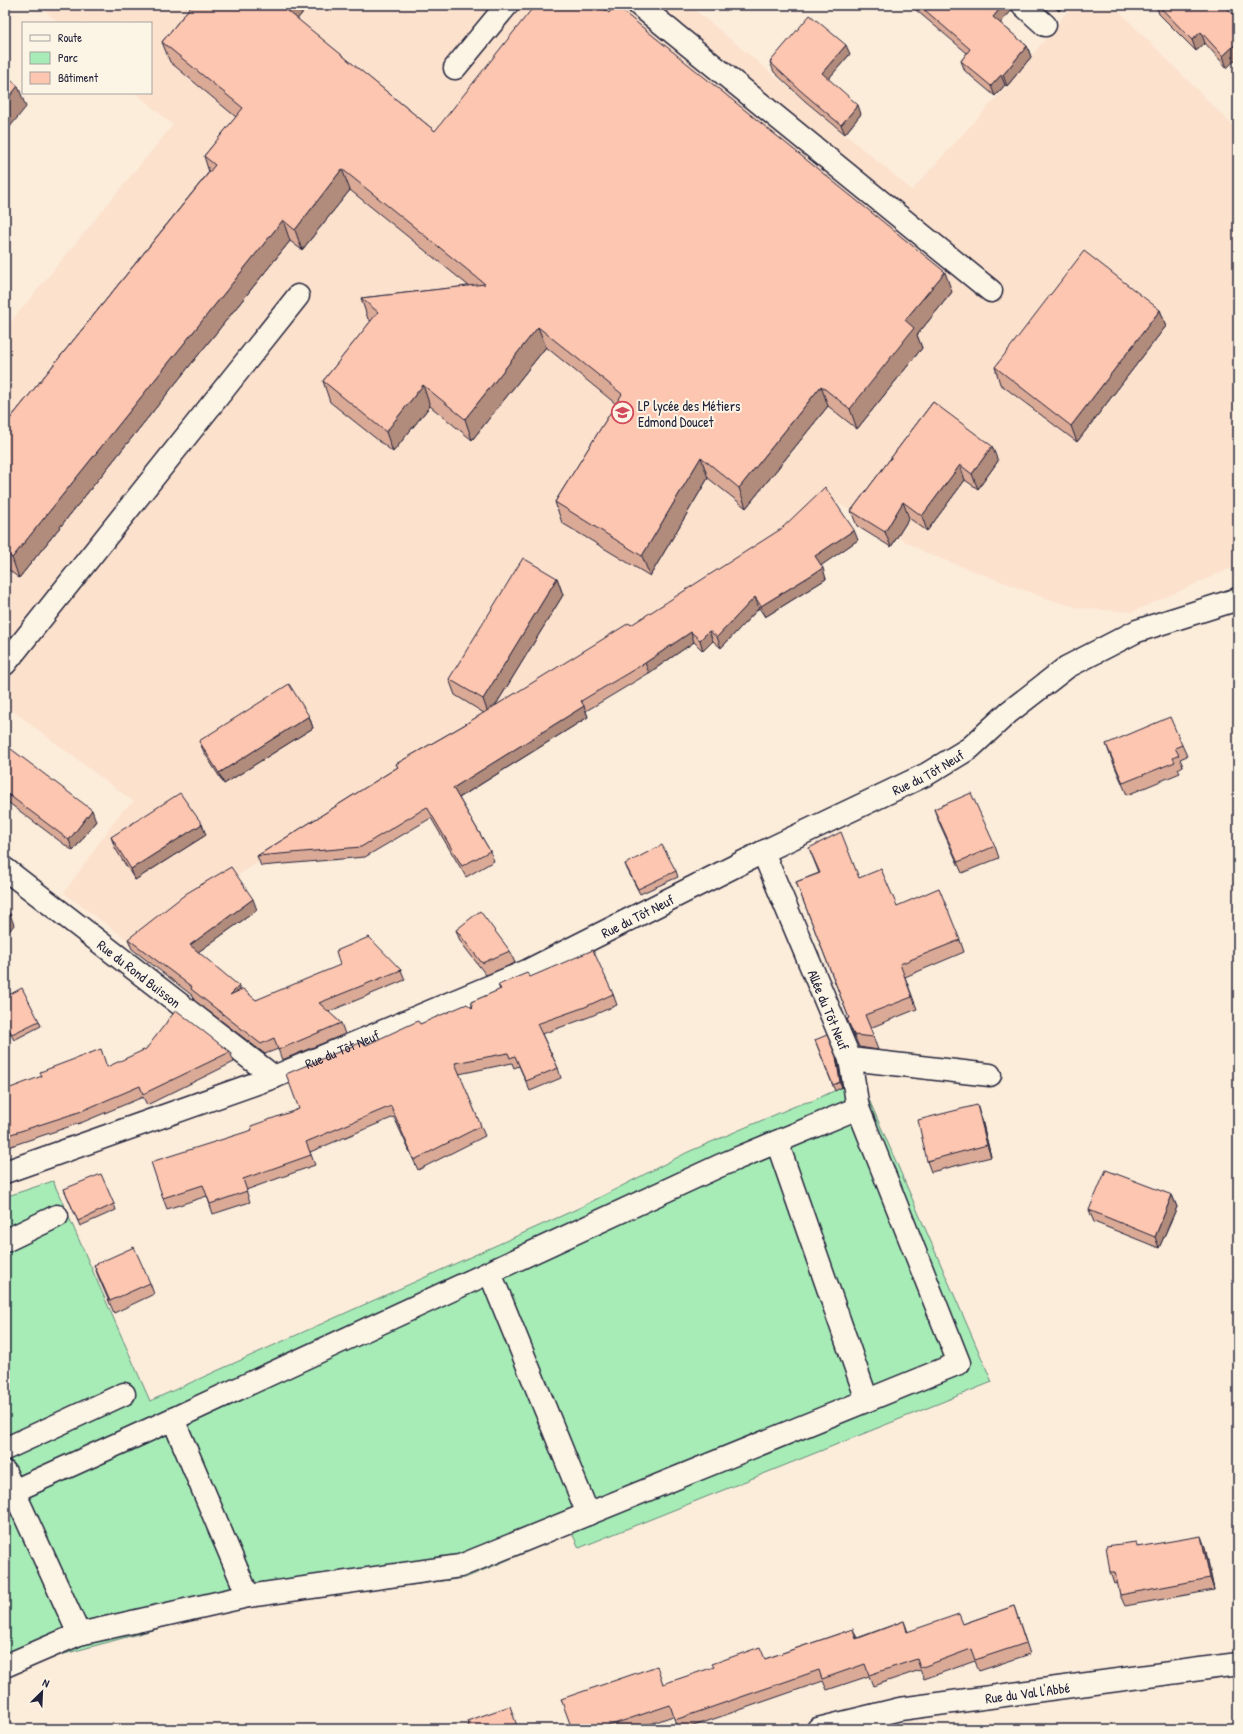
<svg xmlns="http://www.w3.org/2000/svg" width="1243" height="1734" viewBox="0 0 1243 1734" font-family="'Patrick Hand',sans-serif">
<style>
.built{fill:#fce1cd}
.green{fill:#a7ecb7;stroke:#648779}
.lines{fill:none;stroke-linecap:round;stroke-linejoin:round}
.minor-casing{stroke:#22223b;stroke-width:25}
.minor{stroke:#fcf5e5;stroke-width:22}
.wall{fill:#daaa97;stroke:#22223b}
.shaded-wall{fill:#b18b7b;stroke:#22223b}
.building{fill:#fdc6b0;stroke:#22223b}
.labels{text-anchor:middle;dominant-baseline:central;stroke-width:4;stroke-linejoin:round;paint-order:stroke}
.poi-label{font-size:14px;fill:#22223b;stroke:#fcf5e5;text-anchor:start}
.street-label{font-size:14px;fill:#22223b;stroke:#fcf5e5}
</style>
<rect width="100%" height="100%" fill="#fcecda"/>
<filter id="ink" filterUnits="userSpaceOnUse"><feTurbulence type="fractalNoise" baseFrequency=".025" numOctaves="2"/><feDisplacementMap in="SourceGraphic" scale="8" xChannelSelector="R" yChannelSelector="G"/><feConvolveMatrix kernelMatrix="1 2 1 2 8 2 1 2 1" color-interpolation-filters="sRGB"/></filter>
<g filter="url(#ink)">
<!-- built -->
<path class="built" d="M40,5H689L912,190L1007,86L1073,5H1113L1238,131V565L1132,612L1080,608L1048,599L926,553L829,498L796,529L188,906L133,944L64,893L121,812L134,802L5,705V329L173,125L136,93H151V23H58Z"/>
<!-- green -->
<path class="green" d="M860,1079L992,1382L579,1548L572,1533L465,1578L234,1608L42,1660L5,1676V1197L53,1181L150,1401L579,1208L688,1152L800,1104L812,1101Z"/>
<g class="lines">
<defs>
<g id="minor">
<path d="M639,5L991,291"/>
<path d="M1023,5L1045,25"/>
<path d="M455,68L507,5"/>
<path d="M5,664L298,296"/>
<path id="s1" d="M763,852L850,1059L990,1075"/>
<path id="s2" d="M5,869L274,1077"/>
<path d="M850,1059L858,1108"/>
<path d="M777,1142L867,1400"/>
<path id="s3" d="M5,1172L274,1077L527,971L763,852L927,774L970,748L1009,712L1067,667L1137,631L1238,599"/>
<path d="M5,1241L57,1216"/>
<path d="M490,1273L588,1514"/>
<path d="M173,1419L248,1596"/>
<path d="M5,1449L124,1394"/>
<path d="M5,1472L79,1634"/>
<path d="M5,1495L173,1419L719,1166L858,1108L959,1363L460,1566L248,1596L79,1634L5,1666"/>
<path id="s4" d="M818,1729L900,1709L1238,1664"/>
</g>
</defs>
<!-- minor casing -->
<use href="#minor" class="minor-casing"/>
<!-- minor -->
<use href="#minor" class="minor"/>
</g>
<!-- wall -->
<g class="wall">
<path d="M192,5H309L297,19L435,131L952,292L917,335L922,348L857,429L828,406L746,508L708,478L650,576L562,523L555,502L616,404L546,347L472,440L430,406L393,452L330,402L323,381L371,321L368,319L361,298L469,286L350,190L302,250L290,241L19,578L5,567V425L209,172L204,156L236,117L170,62L162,42Z"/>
<path d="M910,5H1011L1012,10L1000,23L1027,46L1031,57L1007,86L1005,85L995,96L965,71L961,61L967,53Z"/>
<path d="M1052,5H1065L1059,11Z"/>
<path d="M1156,5H1224L1238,19V57L1227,68L1205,43L1196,51L1159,14Z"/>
<path d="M850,54L828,79L861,114L845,134L805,101L774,72L770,62Z"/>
<path d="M1160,310L1166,326L1077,442L1000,384L995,367Z"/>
<path d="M933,402L998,461L978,489L965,480L927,531L909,518L891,547L857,526L851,511Z"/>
<path d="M858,540L821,565L826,579L765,617L759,608L721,648L713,641L703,651L694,642L649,673L586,711L588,717L459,798L490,851L494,861L466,877L431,818L365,857L261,866L257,856L398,767L396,764L464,725L484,713L455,695L449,679L557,578L563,595L495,706L631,625Z"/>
<path d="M309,716L313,728L224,784L204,752L199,741Z"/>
<path d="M1106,744L1182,745L1187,756L1180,759L1183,766L1178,769L1180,773L1127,795L1110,755Z"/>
<path d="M5,748L96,821L73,851L5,800Z"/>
<path d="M934,809L995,846L999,858L962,873L938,820Z"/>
<path d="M206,835L135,880L115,848L111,837Z"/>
<path d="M809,848L859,878L897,906L960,940L964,952L905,977L917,1009L870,1028L878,1050L859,1047L847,1019L849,1018L796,882L819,873Z"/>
<path d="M625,864L676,871L678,877L640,894L627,869Z"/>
<path d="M257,910L198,952L240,990L256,1000L401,970L405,980L328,1012L341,1023L345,1034L282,1060L278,1049L265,1054L194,1000L193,996L132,949L128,939Z"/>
<path d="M456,930L510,951L515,963L486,975L460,941Z"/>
<path d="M530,977L613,994L617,1005L589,1017L542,1034L558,1068L561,1078L530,1091L519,1066L514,1068L512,1063L459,1074L485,1136L418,1170L394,1117L310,1152L315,1165L246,1190L250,1202L213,1214L207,1196L167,1209L163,1198L252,1130L299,1109L366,1045L420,1024L472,1008H473L471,1002L500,990L498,985Z"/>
<path d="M5,997L39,1021L41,1026L14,1040L9,1031L5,1034Z"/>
<path d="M815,1040L838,1062L842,1087L835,1091Z"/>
<path d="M230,1052L234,1062L147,1105L143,1097L83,1122L5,1148V1090L107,1067Z"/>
<path d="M981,1116L991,1157L931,1172L927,1161Z"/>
<path d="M64,1189L114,1204L116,1210L80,1226Z"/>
<path d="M1172,1195L1177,1207L1159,1248L1094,1222L1089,1210Z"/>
<path d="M94,1265L150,1283L154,1294L114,1313L98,1276Z"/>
<path d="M1138,1547H1205L1214,1590L1125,1606L1120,1595L1118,1583L1114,1584L1110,1572Z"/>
<path d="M1014,1606L1030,1654L979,1671L975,1661L924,1679L920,1670L873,1686L869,1676L827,1690L823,1681L685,1729H678L673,1716L636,1729H572L663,1684L765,1659L853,1629L857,1638L904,1621L908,1632L963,1624Z"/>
</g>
<!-- shaded-wall -->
<g class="shaded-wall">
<path d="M285,5H309L290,28L283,7Z"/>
<path d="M1003,5H1011L1012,10L997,27L993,17Z"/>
<path d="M1057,5H1065L1059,11Z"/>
<path d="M1201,32L1205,43L1196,51L1192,40Z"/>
<path d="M1238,42V57L1227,68L1223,56Z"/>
<path d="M846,45L850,54L825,83L822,73Z"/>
<path d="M1027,46L1031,57L1007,86L1003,75Z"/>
<path d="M1001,75L1005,85L995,96L991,86Z"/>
<path d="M18,86L26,107L5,133V102Z"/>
<path d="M858,105L861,114L845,134L841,125Z"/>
<path d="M342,169L350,190L302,250L295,230Z"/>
<path d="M283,220L290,241L19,578L12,558Z"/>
<path d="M945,272L952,292L917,335L922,348L857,429L850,409L905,320Z"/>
<path d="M1160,310L1166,326L1077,442L1071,426Z"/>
<path d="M538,327L546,347L472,440L465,419Z"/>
<path d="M423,385L430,406L393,452L386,432Z"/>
<path d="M821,386L828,406L746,508L739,488Z"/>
<path d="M992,446L998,461L978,489L972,474Z"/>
<path d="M701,457L708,478L650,576L642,556Z"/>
<path d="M960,465L965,480L927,531L922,516Z"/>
<path d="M903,502L909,518L891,547L885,532Z"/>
<path d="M854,530L858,540L819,567L815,556Z"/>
<path d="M823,568L826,579L765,617L761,606Z"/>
<path d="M557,578L563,595L489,716L483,699Z"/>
<path d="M755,597L759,608L721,648L717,637Z"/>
<path d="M709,631L713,641L703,651L700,640Z"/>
<path d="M691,632L694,642L649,673L645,663Z"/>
<path d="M584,706L588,717L457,799L453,788Z"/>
<path d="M309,716L313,728L224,784L219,773Z"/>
<path d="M92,810L96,821L73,851L69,840Z"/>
<path d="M202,824L206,835L135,880L131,869Z"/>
<path d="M253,899L257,910L194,955L190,945Z"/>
<path d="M10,914L14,925L5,937V921Z"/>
<path d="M239,986L242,996L230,995Z"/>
<path d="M836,1057L838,1062L842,1087L840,1082Z"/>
<path d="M977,1105L981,1116L991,1157L987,1145Z"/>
<path d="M1172,1195L1177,1207L1159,1248L1155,1237Z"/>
<path d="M1201,1536L1205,1547L1214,1590L1210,1578Z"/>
</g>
<!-- building -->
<g class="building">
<path d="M192,5H285L283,7L435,131L535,5H599L609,13L615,5L945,272L905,320L914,328L850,409L821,386L739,488L701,457L642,556L555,502L622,394L538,327L465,419L423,385L386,432L323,381L378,312L361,298L485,284L342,169L295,230L283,220L12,558L5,552V425L215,165L204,156L243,108L162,42Z"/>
<path d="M919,5H1003L993,17L1027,46L1003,75H1001L991,86L961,61L970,49Z"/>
<path d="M1158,5H1224L1238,19V42L1223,56L1201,32L1192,40Z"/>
<path d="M810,15L846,45L822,73L858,105L841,125L801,91L770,62Z"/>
<path d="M5,75L18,86L5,102Z"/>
<path d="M1084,251L1160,310L1071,426L995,367Z"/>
<path d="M933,402L992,446L972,474L960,465L922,516L903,502L885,532L851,511Z"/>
<path d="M825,487L854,530L815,556L823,568L761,606L755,597L717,637L709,631L700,640L691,632L645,663L581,701L584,706L453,788L490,851L462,866L427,807L361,847L257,856L398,767L396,764L464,725L629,623L631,625L781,529Z"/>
<path d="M523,558L557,578L483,699L449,679Z"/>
<path d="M289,684L309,716L219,773L199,741Z"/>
<path d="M1170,717L1182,745L1175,748L1179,755L1173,758L1175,762L1123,783L1106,744Z"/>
<path d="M7,746L92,810L69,840L5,792V748Z"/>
<path d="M180,793L202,824L131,869L111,837Z"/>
<path d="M971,793L995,846L958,862L934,809Z"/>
<path d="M841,832L859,878L881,869L897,906L939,888L960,940L900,964L912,997L865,1015L874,1037L854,1035L847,1019L849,1018L796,882L820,873L809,848Z"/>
<path d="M662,845L676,871L638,889L625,864Z"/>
<path d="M231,867L253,899L190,945L239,986L230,995L243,989L256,1000L340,965L336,951L369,937L401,970L319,1003L341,1023L278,1050L274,1038L261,1044L191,989L192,987L128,939L187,893Z"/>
<path d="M5,910L10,914L5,921Z"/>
<path d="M480,911L510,951L482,963L456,930Z"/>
<path d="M593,950L613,994L585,1007L537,1024L558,1068L526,1081L515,1056L510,1058L508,1053L455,1063L481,1126L414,1160L391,1106L306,1142L311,1155L243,1179L247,1191L210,1204L203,1185L163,1198L151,1162L252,1130L251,1126L299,1109L286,1074L362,1042L366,1045L418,1021L420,1024L467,1004L472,1008L473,1007L471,1002L501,989L498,985L527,973L530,977Z"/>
<path d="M22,988L39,1021L12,1034L7,1026L5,1027V997Z"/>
<path d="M176,1010L230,1052L143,1094L140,1086L79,1112L5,1136V1090L42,1076L40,1072L101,1049L107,1067L146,1049Z"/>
<path d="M827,1035L836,1057L840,1082L833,1085L815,1040Z"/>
<path d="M977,1105L987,1145L927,1161L918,1120Z"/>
<path d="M1106,1170L1172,1195L1155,1237L1089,1210Z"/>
<path d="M101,1174L114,1204L78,1221L64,1189Z"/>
<path d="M134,1247L150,1283L110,1301L94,1265Z"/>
<path d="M1201,1536L1210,1578L1120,1595L1115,1572H1110L1106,1546L1136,1542L1137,1547Z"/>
<path d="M1014,1606L1026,1643L975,1660L971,1649L920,1668L917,1659L869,1675L865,1664L822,1679L819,1670L675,1720L670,1705L599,1729H572L561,1699L657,1666L663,1684L714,1667L712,1664L760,1647L765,1659L853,1629L856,1639L904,1621L907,1632L959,1614L963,1624Z"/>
<path d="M510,1706L518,1729H470L467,1721Z"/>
</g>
</g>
<!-- icons -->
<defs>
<symbol id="school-ring" viewBox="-11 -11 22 22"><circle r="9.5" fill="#fcf5e5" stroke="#d1495b" stroke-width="1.5"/><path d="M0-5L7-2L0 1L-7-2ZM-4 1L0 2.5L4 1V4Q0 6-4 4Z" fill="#d1495b"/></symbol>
</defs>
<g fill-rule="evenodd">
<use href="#school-ring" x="610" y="400" width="25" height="25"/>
</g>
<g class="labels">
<!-- poi labels -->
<g class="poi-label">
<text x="638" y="405">LP lycée des Métiers<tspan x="638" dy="16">Edmond Doucet</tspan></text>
</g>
<!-- street labels -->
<g class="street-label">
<text stroke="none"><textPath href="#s3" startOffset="1007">Rue du Tôt Neuf</textPath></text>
<text stroke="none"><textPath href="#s3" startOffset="683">Rue du Tôt Neuf</textPath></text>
<text stroke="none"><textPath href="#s2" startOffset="170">Rue du Rond Buisson</textPath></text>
<text stroke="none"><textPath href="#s1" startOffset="171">Allée du Tôt Neuf</textPath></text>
<text stroke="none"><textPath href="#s3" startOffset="359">Rue du Tôt Neuf</textPath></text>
<text stroke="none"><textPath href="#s4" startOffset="213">Rue du Val l'Abbé</textPath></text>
</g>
</g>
<!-- margin -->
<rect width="1243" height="1734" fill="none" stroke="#fcf5e5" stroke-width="20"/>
<rect x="10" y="10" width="1223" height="1714" fill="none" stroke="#22223b" stroke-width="1.5" filter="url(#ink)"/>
<!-- legend -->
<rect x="22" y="22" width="130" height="72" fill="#fcf5e5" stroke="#a5a1a1"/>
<rect x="30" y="35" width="20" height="6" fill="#fcf5e5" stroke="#a5a1a1"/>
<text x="58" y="42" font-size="12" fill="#22223b">Route</text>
<rect x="30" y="52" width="20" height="12" fill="#a7ecb7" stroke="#a5a1a1"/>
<text x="58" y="62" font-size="12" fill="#22223b">Parc</text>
<rect x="30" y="72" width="20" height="12" fill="#fdc6b0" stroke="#a5a1a1"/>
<text x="58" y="82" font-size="12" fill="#22223b">Bâtiment</text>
<!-- north arrow -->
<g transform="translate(42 1692) rotate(24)" stroke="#fcf5e5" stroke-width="3" paint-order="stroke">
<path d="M0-3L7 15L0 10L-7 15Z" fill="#22223b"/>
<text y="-6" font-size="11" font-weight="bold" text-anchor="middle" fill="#22223b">N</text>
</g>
</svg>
